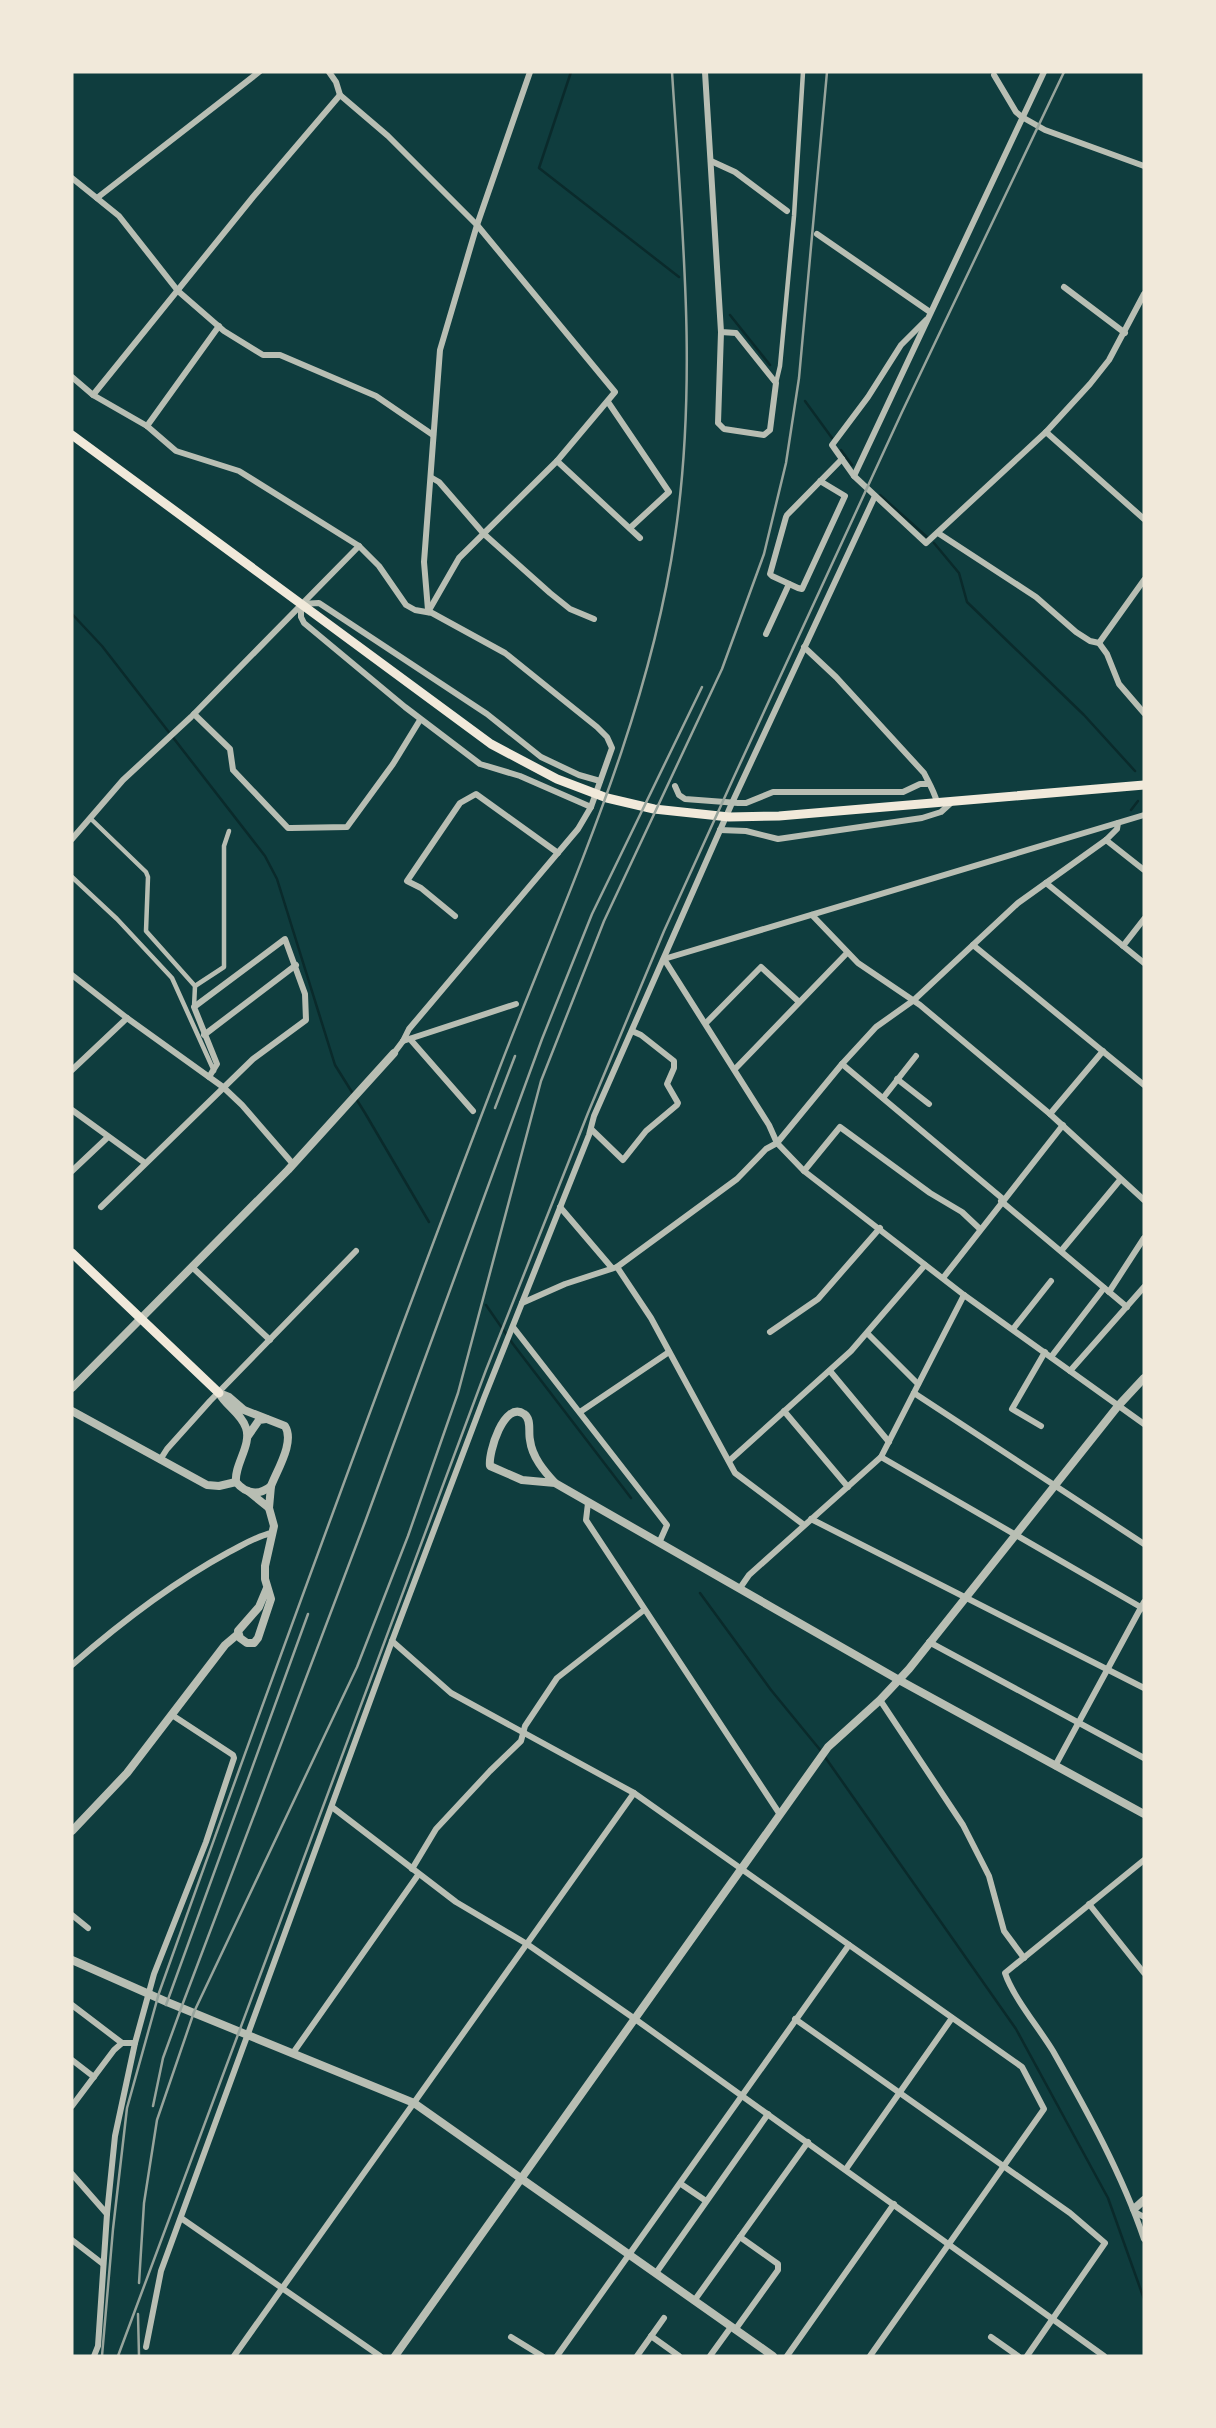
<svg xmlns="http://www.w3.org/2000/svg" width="1216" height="2428" viewBox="0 0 1216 2428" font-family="Karla,sans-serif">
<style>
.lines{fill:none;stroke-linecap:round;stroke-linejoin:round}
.stream{stroke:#0a2a2b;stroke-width:2.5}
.pedestrian{stroke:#b8beb3;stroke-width:4.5}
.minor{stroke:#b8beb3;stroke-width:6}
.tertiary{stroke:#b8beb3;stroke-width:8}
.secondary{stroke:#f1e9da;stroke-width:9}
.rail{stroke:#97a49c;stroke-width:2.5}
</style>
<rect width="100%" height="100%" fill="#0f3d3e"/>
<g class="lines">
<!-- stream -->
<g class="stream">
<path d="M571,72L539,168L679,277"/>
<path d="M730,315L770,365"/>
<path d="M805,401L832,438"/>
<path d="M841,450L852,465"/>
<path d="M880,495L927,537"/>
<path d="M934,543L959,573L967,602L1084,715L1135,771"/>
<path d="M72,614L102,646L265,856L277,879L335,1065L365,1113L429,1222"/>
<path d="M1131,810L1138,801"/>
<path d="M486,1305L513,1344L631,1498"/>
<path d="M700,1593L771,1690L821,1751"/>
<path d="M825,1757L1016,2029L1108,2198L1144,2299"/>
</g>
<!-- pedestrian -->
<g class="pedestrian">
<path d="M776,383L780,366L794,216L803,72"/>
<path d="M90,818L146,872L148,877L146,931L195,986L194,1007"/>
<path d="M72,877L117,919L172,978L214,1071"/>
<path d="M195,986L224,967V846L229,831"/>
</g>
<!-- minor -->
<g class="minor">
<path d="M329,72L336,82L340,95L388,136L477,225L615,392L557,461L459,558L428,612"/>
<path d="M705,72L721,332L718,423L724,429L764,435L770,430L776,383L736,333L721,332"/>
<path d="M994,75L1016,112L1022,117L1045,130L1144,166"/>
<path d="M711,161L735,172L787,211"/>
<path d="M72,178L119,216L178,291L224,331L263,355H280L376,396L433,435"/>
<path d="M97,198L259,72"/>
<path d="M817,234L930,312"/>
<path d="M1064,287L1125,333"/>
<path d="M926,320L901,345L868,397L832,445L854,476L926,543L1046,432L1090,384L1109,360L1144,294"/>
<path d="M72,377L93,395L147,426L176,451L239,471L359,546L379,566L406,605L415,610L432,613L505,653L597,727L607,737L612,748L591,807L578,829L409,1029L403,1041L394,1053"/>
<path d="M93,395L253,197L340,95"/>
<path d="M608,402L669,492L630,528"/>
<path d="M147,426L219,326"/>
<path d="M1046,432L1144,519"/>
<path d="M557,461L640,538"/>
<path d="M854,476L1044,72"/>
<path d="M432,478L439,482L484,534L550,593L570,609L594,619"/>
<path d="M820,481L845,496L802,589L798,588L772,576L770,574L786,517L787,515L842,459"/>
<path d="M938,533L1036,597L1076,632L1090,641L1099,643L1144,580"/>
<path d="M428,610L424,562L440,350L477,225L530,72"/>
<path d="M766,634L789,584"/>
<path d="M1099,643L1107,654L1119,684L1144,713"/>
<path d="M804,647L836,677L924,773C929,783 934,791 937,802"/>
<path d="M194,714L230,749L233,770L288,828H291L347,827L393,764L420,720"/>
<path d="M675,786L679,795L685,799L738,803H746L773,792H903L920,784H927"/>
<path d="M591,807L520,776L480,764L405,707L304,623L301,617V604L319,603L487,714L541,757L579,775L600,781"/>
<path d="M720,830L746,831L778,839L922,818L941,812L952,802"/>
<path d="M72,839L123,780L191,717L359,546"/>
<path d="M1106,840L1144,870"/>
<path d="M1046,883L1144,963"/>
<path d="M812,915L858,963L920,1005L1050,1114L1144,1200"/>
<path d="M455,916L421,888L407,881L460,803L476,794L558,853"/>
<path d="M973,945L1144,1085"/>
<path d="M1123,946L1144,919"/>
<path d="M664,959L769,1125L777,1143L804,1171L964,1295L1144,1424"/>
<path d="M664,959L1144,815"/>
<path d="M72,975L127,1018L223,1087L242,1105L293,1164"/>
<path d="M706,1023L761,967L798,1001"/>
<path d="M204,1035L296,965"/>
<path d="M410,1039L473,1111"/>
<path d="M403,1041L516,1004"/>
<path d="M842,1064L1003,1199"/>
<path d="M735,1069L847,953"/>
<path d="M72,1070L127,1018"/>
<path d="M897,1079L929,1104"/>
<path d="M883,1098L916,1056"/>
<path d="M72,1110L145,1163"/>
<path d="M1050,1114L1103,1051"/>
<path d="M591,1129L623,1160L646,1131L677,1105L678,1103L667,1084L674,1068V1061L641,1035L632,1031"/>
<path d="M72,1171L108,1137"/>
<path d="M804,1171L840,1127L930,1193L962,1212L980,1229"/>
<path d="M1001,1201L1127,1307"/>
<path d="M101,1207L253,1059L306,1020L305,994L285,939L194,1007L217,1064L209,1077"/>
<path d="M560,1207L612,1268"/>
<path d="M1061,1251L1120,1180"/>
<path d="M192,1267L270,1340"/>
<path d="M617,1267L651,1318L735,1473L804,1525"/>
<path d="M943,1278L1063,1125"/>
<path d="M1109,1292L1144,1238"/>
<path d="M522,1303L565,1284L617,1267L737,1179L766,1149L777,1143L842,1064L876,1027L914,1000L1018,903L1106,840L1117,829L1118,823"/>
<path d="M513,1327L667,1525L659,1543"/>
<path d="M1013,1329L1051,1281"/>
<path d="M770,1332L818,1299L880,1228"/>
<path d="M867,1333L918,1384"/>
<path d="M1051,1357L1104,1288"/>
<path d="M830,1371L889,1442"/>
<path d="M1070,1371L1144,1287"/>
<path d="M914,1393L1144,1544"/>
<path d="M784,1411L848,1487"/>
<path d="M580,1412L669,1352"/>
<path d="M1041,1426L1012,1409L1045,1352"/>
<path d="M881,1457L1144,1609"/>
<path d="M160,1460L167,1449L210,1401L356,1251"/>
<path d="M729,1461L851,1351L925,1265"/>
<path d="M588,1503L586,1520L779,1813"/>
<path d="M811,1519L1144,1688"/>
<path d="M740,1588L749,1575L881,1457L964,1295"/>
<path d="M392,1641L451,1693L634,1793L1022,2067L1044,2109L870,2356"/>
<path d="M929,1642L1144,1758"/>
<path d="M72,1665C120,1623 172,1583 229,1552C243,1545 256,1536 272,1533"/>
<path d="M880,1700L963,1825L989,1876L1004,1931L1024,1958"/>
<path d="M1055,1766L1144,1602"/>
<path d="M332,1807L456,1902L527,1944L635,2019L1104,2356"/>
<path d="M1144,1860L1005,1973C1013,1997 1039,2028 1053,2051C1087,2111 1122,2174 1144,2239"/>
<path d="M412,1869L436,1829L490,1771L521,1741L525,1726L557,1678L644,1610"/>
<path d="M1089,1904L1144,1973"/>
<path d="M72,1915L88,1928"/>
<path d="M72,2005L122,2043"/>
<path d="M795,2019L1070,2213L1105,2243L1027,2356"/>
<path d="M293,2053L418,1875"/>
<path d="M72,2060L94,2077"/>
<path d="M72,2106L114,2050L122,2043H135L154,1974L206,1842L234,1758L233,1755L172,1715"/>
<path d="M846,2169L952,2018"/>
<path d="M72,2174L107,2214L115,2136L135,2043"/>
<path d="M681,2184L706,2201"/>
<path d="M1135,2212L1144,2217"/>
<path d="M181,2218L380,2356"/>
<path d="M72,2240L103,2264"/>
<path d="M656,2273L768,2114"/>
<path d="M694,2301L808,2142"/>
<path d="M735,2330L778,2270V2264L740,2237"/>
<path d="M651,2336L679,2356"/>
<path d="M511,2337L542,2356"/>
<path d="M991,2337L1018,2356"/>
<path d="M146,2347L161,2271L392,1641L484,1398L589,1135L594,1116L732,803L875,496"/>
<path d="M94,2356L98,2346L107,2214"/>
<path d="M234,2356L634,1793"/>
<path d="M557,2356L849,1945"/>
<path d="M637,2356L664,2318"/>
<path d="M710,2356L731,2327"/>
<path d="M787,2356L894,2204"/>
</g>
<!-- tertiary -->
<g class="tertiary">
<path d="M72,1388L288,1170L394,1053"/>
<path d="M219,1393L229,1397L244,1410L285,1426C295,1442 277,1470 271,1486C259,1496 246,1494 236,1482C234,1465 252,1445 246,1428C242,1414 226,1406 219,1393Z"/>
<path d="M72,1411L207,1485L219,1486L236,1482"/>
<path d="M248,1436L259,1420L266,1419"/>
<path d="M555,1483L522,1480L490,1466C488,1453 504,1400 524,1414C532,1419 528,1432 530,1440C532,1457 544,1471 555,1483L899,1680L1144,1814"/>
<path d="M248,1491L269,1508L271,1486"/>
<path d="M267,1588L259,1607L238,1631L240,1638L247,1643H254L258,1638L271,1599L265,1579V1566L274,1526L269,1508"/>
<path d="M72,1831L127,1773L225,1645L238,1634"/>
<path d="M72,1960L167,2002L414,2103L773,2356"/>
<path d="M1134,2209L1144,2200"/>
<path d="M395,2356L828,1747L880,1700L909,1669L1118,1406L1144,1378"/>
</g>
<!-- secondary -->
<g class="secondary">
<path d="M72,435L491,744L557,779L607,798L654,809L729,817L779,816L1144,785"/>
<path d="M72,1253L219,1393"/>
</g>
<!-- rail -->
<g class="rail">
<path d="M495,1108L515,1056"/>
<path d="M166,2005L308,1614"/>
<path d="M153,2106L163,2058L183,2003L365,1522L542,1039L592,914L702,687"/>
<path d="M139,2283L144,2203L157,2120L194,2012L357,1667L408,1536L458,1393L541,1081L604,921L722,669L764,554L786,463L799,378L827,72"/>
<path d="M138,2314L139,2356"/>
<path d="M102,2356L113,2229L127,2108L159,1993C269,1685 381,1378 498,1072C565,897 648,723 675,536C698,381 682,227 672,72"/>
<path d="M118,2356L486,1370L588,1113L664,931L733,779L902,412L1064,72"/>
</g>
</g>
<!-- border -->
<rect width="1216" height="2428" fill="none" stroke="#f1e9da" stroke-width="147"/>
</svg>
